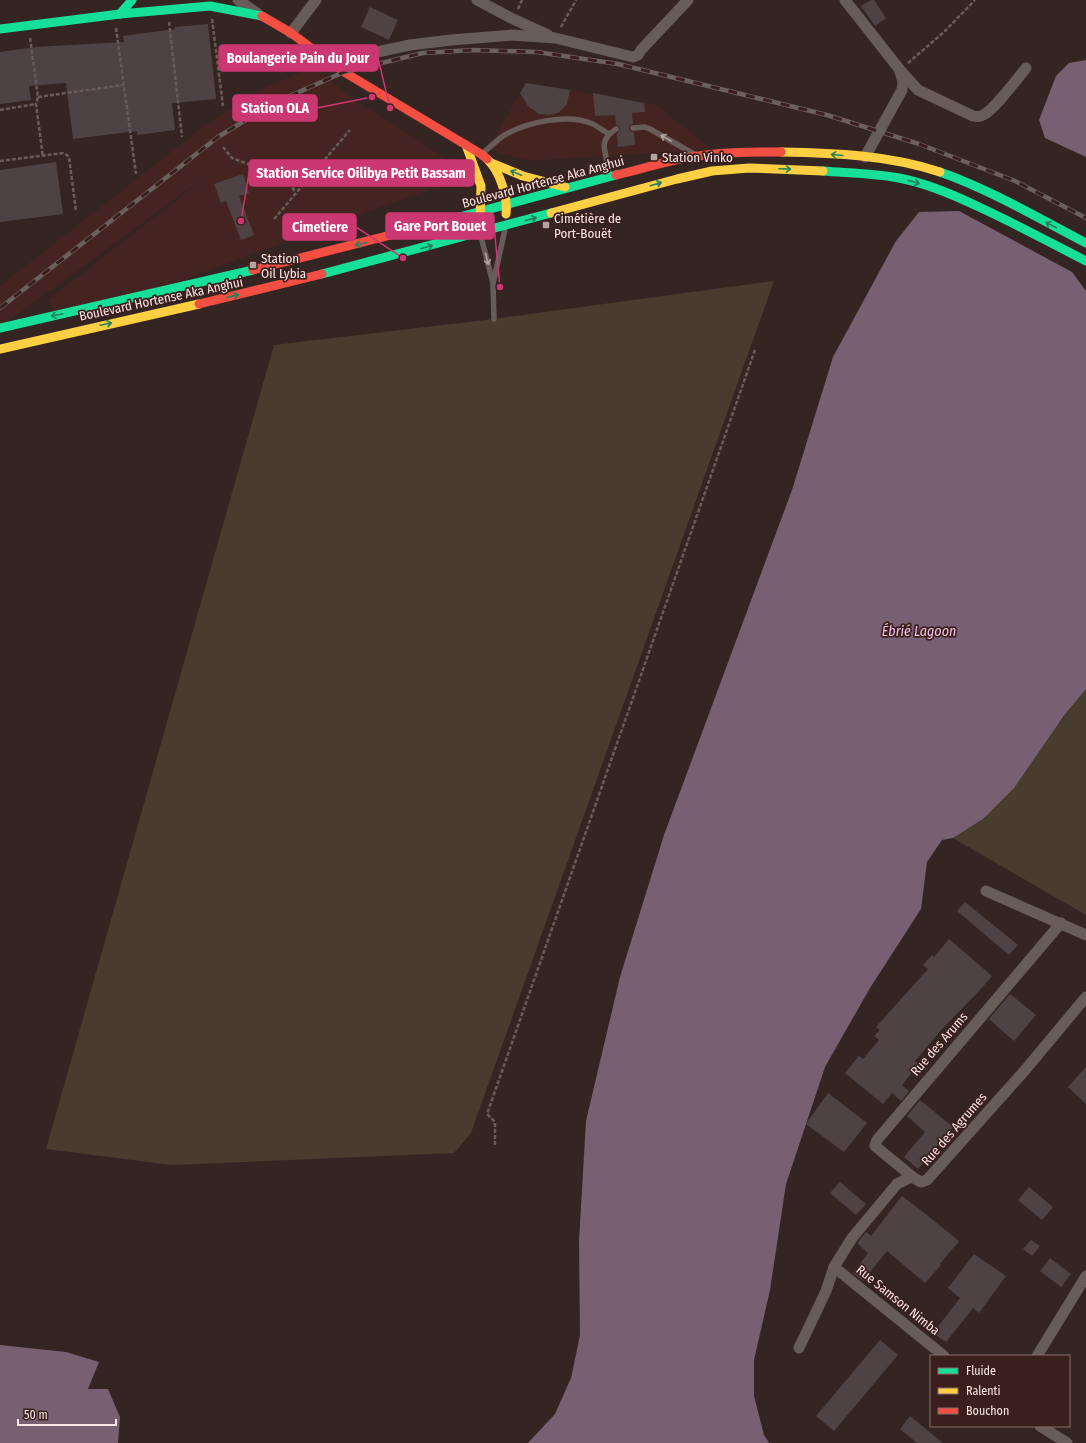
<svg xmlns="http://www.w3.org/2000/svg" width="1086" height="1443" viewBox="0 0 1086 1443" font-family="'Fira Sans Condensed',sans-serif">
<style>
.built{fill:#442321}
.green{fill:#483c2e}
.water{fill:#776071}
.building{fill:#4e4243}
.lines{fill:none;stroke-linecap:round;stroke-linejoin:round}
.path{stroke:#675c59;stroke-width:2.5;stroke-dasharray:4 2;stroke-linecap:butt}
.lane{stroke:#685c58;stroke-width:5.5}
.street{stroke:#685c58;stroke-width:11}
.fast{stroke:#16e098;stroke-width:9}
.slow{stroke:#ffcf43;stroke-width:9}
.jam{stroke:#f24e42;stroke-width:9}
.rail-casing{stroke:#6b605d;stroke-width:4.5}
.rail{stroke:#3a1f1d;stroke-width:3;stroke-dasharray:9;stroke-linecap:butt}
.oneway{stroke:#b2a29e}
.oneway2{stroke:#28805a}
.poi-dot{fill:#b5a3a1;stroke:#3a1f1d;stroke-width:1.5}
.labels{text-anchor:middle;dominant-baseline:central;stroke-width:3.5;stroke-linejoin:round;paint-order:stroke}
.poi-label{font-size:13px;fill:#fbe7e5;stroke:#3a1f1d;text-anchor:start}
.street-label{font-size:13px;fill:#fbe7e5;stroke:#3a1f1d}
.water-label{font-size:14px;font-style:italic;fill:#f3c4e9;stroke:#3a1f1d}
.leader{fill:none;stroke:#cb3770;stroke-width:1.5}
.callout-dot{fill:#cb3770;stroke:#3a1f1d;stroke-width:1.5}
.callout{fill:#cb3770;stroke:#cb3770;stroke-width:1.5}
.callout-label{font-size:14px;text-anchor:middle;font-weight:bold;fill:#fff}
</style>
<rect width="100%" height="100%" fill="#342523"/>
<!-- built -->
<g class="built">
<path d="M313,67L354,99L447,159L458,169L457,180L341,221L137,297L56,314L48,300L214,171L0,327V286L208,123L264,88Z"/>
<path d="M526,83L657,105L711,149L531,161L499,153L489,147Z"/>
</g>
<!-- green -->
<g class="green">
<path d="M774,281L471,1133L454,1153L172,1165L46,1149L274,345L494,319Z"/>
<path d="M1086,689V915L953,838L983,819Z"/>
</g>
<!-- water -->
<g class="water">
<path d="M1086,60V157L1045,138L1039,120L1056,76L1069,63Z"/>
<path d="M959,211L1072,272L1086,291V689L1063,717L1014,788L983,819L953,838L942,840L927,862L921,909L870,988L825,1067L786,1184L770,1290L754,1360V1396L764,1435L769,1443H528L555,1414L571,1378L580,1335L579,1241L586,1121L620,977L664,835L792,490L833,357L896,241L919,212Z"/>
<path d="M0,1345L66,1352L99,1362L88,1389H108L120,1417L118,1443H0Z"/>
</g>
<!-- building -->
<g class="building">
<path d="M871,0H874L886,18L875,26L861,6Z"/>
<path d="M370,7L398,20L389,40L361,27Z"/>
<path d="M208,24L216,99L172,103L175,130L137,135V131L73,139L66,83L29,86L31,100L0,104V52L36,47L124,42L123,36L175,29V27Z"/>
<path d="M526,83L570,90L567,104L558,113L549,115L539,114L528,106L520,93Z"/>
<path d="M593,93L644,103L645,112L632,113L633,124L629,126V129L631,132H634L635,145L618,147L617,134L620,129L619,126L616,125L615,115L595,116Z"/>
<path d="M56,162L63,214L0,222V170Z"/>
<path d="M243,174L249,193L239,196L254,235L241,240L226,201L221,203L214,184Z"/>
<path d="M965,902L1018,945L1009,955L957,911Z"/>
<path d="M949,939L992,976L980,990L942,1029L915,1061L919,1064L902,1085L909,1091L901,1101L892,1093L883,1104L845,1073L859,1056L863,1059L879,1040L874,1036L880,1030L876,1027L928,969L923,965L932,955L934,957Z"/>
<path d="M1010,994L1036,1015L1014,1041L989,1019Z"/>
<path d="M1086,1067V1104L1068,1087Z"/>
<path d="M828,1093L867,1123L844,1152L806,1124Z"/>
<path d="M920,1100L953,1127L918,1169L904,1157L925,1132L907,1116Z"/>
<path d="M840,1182L866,1204L856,1215L830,1193Z"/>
<path d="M1029,1187L1053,1207L1042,1220L1018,1200Z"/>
<path d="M902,1196L923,1212L959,1241L940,1264L941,1265L925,1283L887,1251L863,1281L853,1273L868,1253L857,1243L866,1232L871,1236Z"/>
<path d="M1031,1240L1040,1246L1032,1256L1023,1249Z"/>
<path d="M974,1254L1006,1276L979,1313L973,1308L946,1342L933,1333L960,1298L948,1288Z"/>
<path d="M1050,1258L1071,1274L1061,1287L1040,1271Z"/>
<path d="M880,1340L898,1355L834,1431L816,1416Z"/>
<path d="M910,1416L943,1443H917L900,1429Z"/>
</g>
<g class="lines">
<!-- path -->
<g class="path">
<path d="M518,9L522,0"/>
<path d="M212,19L223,106"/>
<path d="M169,22L182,137"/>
<path d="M561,27L576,0"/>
<path d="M116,28L136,174"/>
<path d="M30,38L38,97L36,104L43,157"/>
<path d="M908,63L944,32L975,0"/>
<path d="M38,97L123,85"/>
<path d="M0,110L36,104"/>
<path d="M223,147L232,158L290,180L295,193"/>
<path d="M0,161L63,153L67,155L69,157L76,211"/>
<path d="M274,219L350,130"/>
<path d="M495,1145V1122L487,1114L755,350"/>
</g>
<!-- lane -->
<g class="lane">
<path d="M633,128L645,127L650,129L694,154"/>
<path d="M482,154C489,148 496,141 503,136C526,122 568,113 593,124C598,127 604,131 609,134"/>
<path d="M609,175L604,146C605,137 609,134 616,129"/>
<path d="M480,233L493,283"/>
<path d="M494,319L493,284L505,229"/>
</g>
<!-- street -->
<g class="street">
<path d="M238,0L257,13"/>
<path d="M477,0L513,19L548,35"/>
<path d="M845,0L900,70L918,90L973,116C977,117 980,117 983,115C994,110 1017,79 1026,68"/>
<path d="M291,33L316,0"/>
<path d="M330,62L410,45L451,40L512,35L555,38L633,57L638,55L641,50L688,0"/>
<path d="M865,157L902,90L903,82L900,72"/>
<path d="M986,891L1086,935"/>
<path d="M914,1178L875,1146L877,1140L1061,923"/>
<path d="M834,1267L944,1356"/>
<path d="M799,1348L826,1291L834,1267L852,1238L897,1184L909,1178H914L921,1182L927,1180L1026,1069L1086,997"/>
<path d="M1037,1356L1086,1276"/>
<path d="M1040,1426L1067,1443"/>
</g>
<!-- fast -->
<g class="fast">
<path d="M120,14L132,0"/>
<path d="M0,29L120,14L210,6L262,16"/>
<path d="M823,171C848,173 874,173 899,178C927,183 954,195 979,207C1016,224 1051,243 1086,261"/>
<path d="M940,172C991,190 1038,218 1086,243"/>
<path d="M430,225L616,175"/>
<path d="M322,274L551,213"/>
<path d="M0,328L253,270"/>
</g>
<!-- slow -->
<g class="slow">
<path d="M466,145L481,186L480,222"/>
<path d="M781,152C834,153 889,155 940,172"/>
<path d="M487,159C500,171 508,197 506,214"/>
<path d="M491,163L523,176L565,187"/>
<path d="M551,213L677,179L712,171L749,168L823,171"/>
<path d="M0,349L199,304"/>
</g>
<!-- jam -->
<g class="jam">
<path d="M262,16L291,33L344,72L481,154L487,159"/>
<path d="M616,175C639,170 662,162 685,158C717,152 749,152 781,152"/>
<path d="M253,270L430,225"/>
<path d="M199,304L322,274"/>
</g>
<defs>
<path id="rail" d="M0,308L218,137L272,104L344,72L423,53L473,50L537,52L618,64L827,115L919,144L1015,181L1086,218"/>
</defs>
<!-- rail casing -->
<use href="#rail" class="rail-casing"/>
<!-- rail -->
<use href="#rail" class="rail"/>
</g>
<!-- one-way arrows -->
<defs><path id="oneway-shaft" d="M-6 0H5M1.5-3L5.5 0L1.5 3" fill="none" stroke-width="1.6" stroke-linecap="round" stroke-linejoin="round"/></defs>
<g class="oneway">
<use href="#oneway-shaft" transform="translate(666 138) rotate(-151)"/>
<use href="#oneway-shaft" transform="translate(487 259) rotate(75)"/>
</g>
<g class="oneway2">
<use href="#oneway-shaft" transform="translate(837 155) rotate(-175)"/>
<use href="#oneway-shaft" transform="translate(785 169) rotate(2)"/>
<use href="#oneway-shaft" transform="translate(516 173) rotate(-158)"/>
<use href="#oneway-shaft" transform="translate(914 182) rotate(15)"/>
<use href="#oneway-shaft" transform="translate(656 184) rotate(-16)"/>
<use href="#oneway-shaft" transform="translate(531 219) rotate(-16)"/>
<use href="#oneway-shaft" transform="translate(1051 225) rotate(-152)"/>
<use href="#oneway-shaft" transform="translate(361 244) rotate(166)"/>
<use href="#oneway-shaft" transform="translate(427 247) rotate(-15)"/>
<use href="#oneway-shaft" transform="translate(233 296) rotate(-13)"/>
<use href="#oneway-shaft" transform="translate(57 315) rotate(168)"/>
<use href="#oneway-shaft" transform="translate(106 324) rotate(-12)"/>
</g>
<!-- markers -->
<g class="poi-dot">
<rect x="650" y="153" width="8" height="8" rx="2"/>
<rect x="542" y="221" width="8" height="8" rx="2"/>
<rect x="249" y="261" width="8" height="8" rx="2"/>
</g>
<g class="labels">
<!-- poi labels -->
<g class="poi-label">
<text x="662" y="157">Station Vinko</text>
<text x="554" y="218">Cimétière de<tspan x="554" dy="15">Port-Bouët</tspan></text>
<text x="261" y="258">Station<tspan x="261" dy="15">Oil Lybia</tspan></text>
</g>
<!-- street labels -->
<g class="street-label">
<text transform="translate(543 182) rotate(-15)">Boulevard Hortense Aka Anghui</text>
<text transform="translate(161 299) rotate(-12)">Boulevard Hortense Aka Anghui</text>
<text transform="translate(939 1044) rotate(-49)">Rue des Arums</text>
<text transform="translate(954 1129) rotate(-49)">Rue des Agrumes</text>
<text transform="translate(898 1300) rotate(39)">Rue Samson Nimba</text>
</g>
<!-- water labels -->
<g class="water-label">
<text x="919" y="631">Ébrié Lagoon</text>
</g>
</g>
<!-- callouts -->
<path class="leader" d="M390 108L378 58M372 97L317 108M241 221L249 173M500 287L494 226M403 258L356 227"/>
<g class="callout-dot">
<circle cx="390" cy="108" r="4"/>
<circle cx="372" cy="97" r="4"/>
<circle cx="241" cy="221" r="4"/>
<circle cx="500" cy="287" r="4"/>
<circle cx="403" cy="258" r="4"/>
</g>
<g class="callout">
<rect x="219" y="45" width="159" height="26" rx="4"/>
<rect x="233" y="95" width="84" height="26" rx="4"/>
<rect x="249" y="160" width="225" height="26" rx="4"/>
<rect x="386" y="213" width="108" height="26" rx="4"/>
<rect x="283" y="214" width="73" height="26" rx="4"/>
</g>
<g class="callout-label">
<text x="298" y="63">Boulangerie Pain du Jour</text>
<text x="275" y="113">Station OLA</text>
<text x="361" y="178">Station Service Oilibya Petit Bassam</text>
<text x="440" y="231">Gare Port Bouet</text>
<text x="320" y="232">Cimetiere</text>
</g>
<!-- legend -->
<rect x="930" y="1355" width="140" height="72" fill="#3a1f1d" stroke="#876f6d"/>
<rect x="938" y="1368" width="20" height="6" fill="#16e098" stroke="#876f6d"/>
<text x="966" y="1375" font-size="12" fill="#fbe7e5">Fluide</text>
<rect x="938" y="1388" width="20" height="6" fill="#ffcf43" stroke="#876f6d"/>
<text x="966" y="1395" font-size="12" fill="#fbe7e5">Ralenti</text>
<rect x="938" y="1408" width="20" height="6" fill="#f24e42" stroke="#876f6d"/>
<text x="966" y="1415" font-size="12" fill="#fbe7e5">Bouchon</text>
<!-- scale -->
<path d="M18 1419v6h98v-6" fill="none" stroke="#fbe7e5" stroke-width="2"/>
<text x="24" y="1419" font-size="12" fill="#fbe7e5" stroke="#3a1f1d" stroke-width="3" paint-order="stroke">50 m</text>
</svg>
